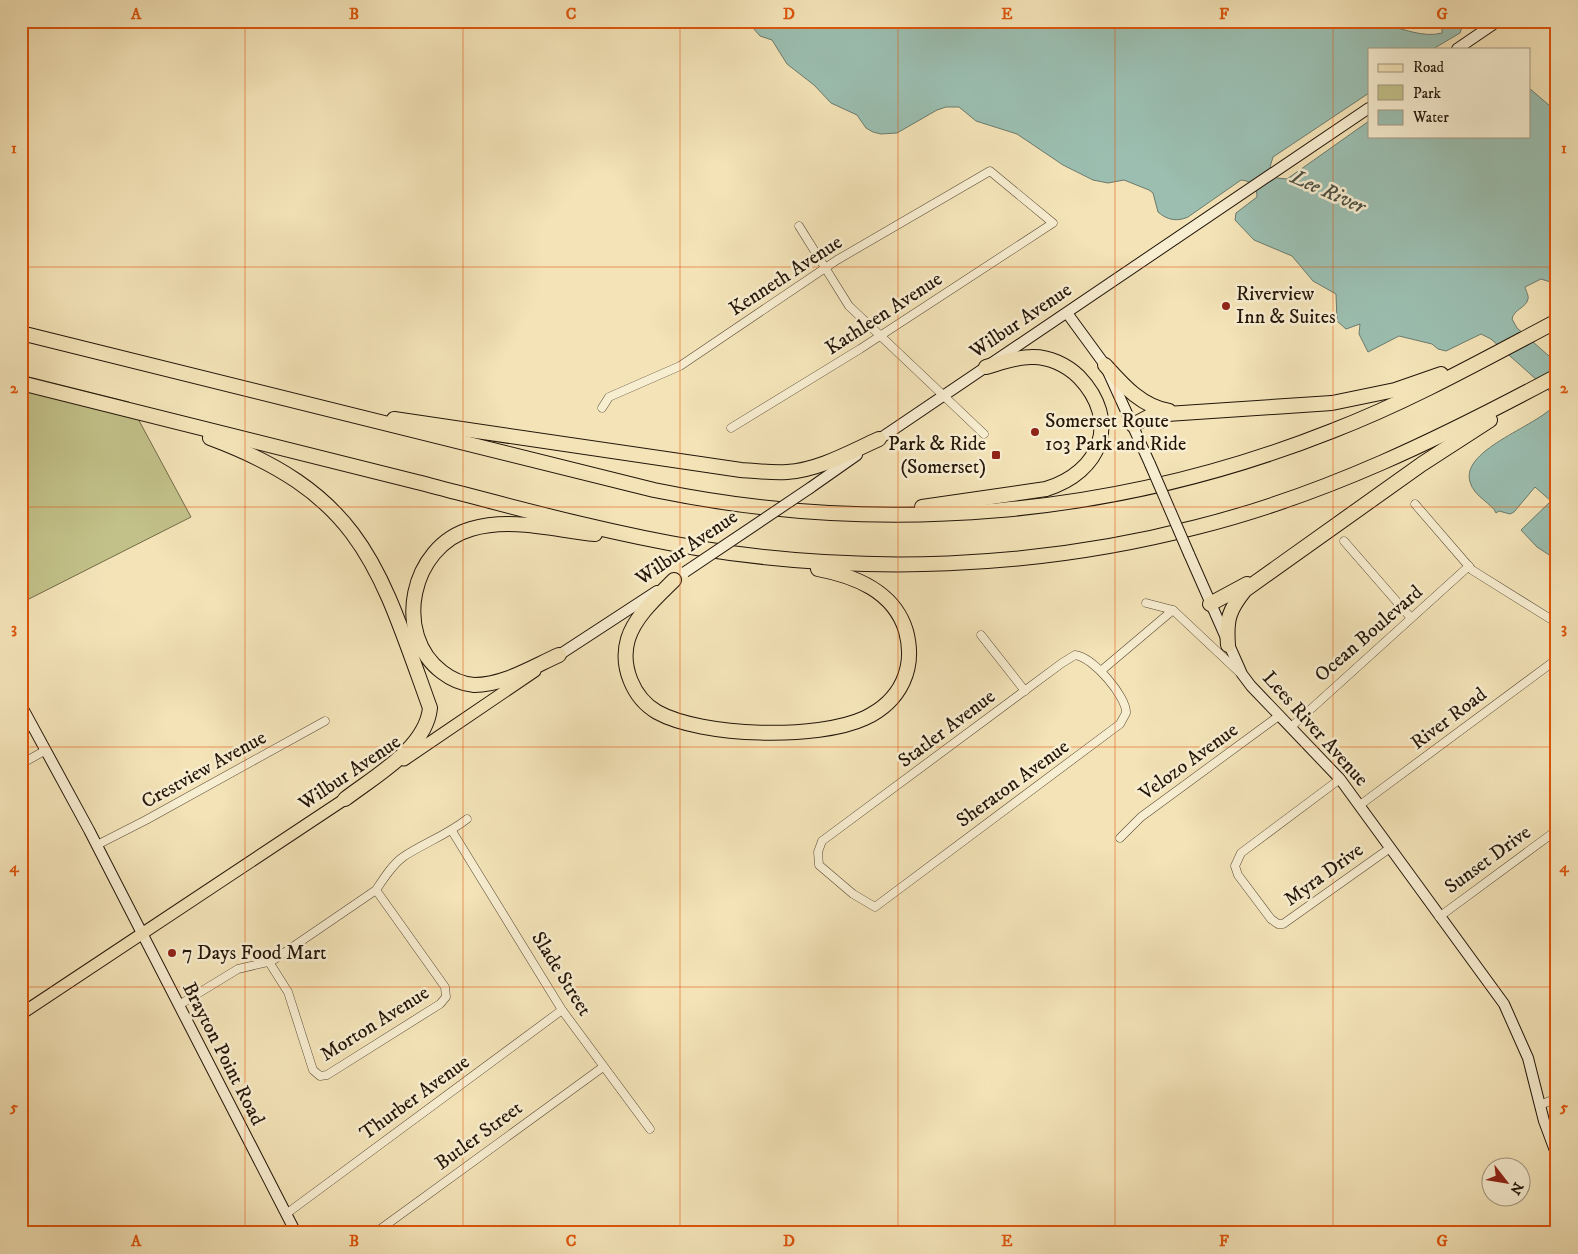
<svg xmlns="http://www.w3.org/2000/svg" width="1578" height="1254" viewBox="0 0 1578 1254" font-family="'IM FELL DW Pica',serif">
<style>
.green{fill:#c2c189;stroke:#726b49}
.water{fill:#9bbeb0;stroke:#6b7a6d}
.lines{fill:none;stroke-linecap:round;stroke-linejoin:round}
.street-casing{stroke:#574834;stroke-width:9}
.secondary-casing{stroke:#231509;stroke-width:12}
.primary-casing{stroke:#231509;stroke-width:13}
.highway-casing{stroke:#231509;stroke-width:16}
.street{stroke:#f7edd0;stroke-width:8}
.secondary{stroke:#f7edd0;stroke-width:10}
.primary{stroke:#f3e3b7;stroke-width:11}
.highway{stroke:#f3e3b7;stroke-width:14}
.secondary-bridge-casing{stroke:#231509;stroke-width:12;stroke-linecap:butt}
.secondary-bridge{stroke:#f7edd0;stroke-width:10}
.grid{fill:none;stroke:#de560c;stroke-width:1;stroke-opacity:0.55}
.poi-dot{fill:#8f2418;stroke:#f7edd0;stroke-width:2}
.labels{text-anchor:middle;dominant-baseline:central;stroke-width:5;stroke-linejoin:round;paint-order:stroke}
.street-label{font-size:20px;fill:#231509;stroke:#f7edd0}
.poi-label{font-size:20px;fill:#231509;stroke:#f7edd0;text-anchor:start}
.water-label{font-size:21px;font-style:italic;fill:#4d5043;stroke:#f7edd0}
.neatline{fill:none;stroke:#de560c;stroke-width:2}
.grid-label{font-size:16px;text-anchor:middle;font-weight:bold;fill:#de560c}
</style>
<rect width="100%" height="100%" fill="#f3e3b7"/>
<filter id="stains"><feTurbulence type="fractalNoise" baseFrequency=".004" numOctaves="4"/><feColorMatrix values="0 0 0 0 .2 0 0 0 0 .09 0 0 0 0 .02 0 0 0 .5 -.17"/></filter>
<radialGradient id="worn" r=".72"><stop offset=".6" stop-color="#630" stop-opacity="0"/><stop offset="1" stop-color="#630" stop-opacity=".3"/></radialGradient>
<!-- green -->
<path class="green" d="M21,375L129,402L191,517L21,603Z"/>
<!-- water -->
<g class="water">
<path d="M747,21H1322C1333,26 1347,20 1360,21C1362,22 1364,23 1367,24C1371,26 1380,24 1386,25C1404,29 1424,38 1442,33V21H1464L1460,33L1433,49H1369V93L1273,157L1270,167L1277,178L1287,179L1369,121V136H1529V88L1550,106L1557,117V284L1541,279L1525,287C1526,291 1529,296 1528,299C1526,308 1514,309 1512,319L1517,328L1557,363V398L1491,339L1481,334L1446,351L1438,349L1432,344L1399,336L1368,352L1359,334L1360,324L1346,329L1337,321L1336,294L1313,281L1292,256L1254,240L1235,220L1236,213L1257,197C1257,187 1252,181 1241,180L1188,217C1177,222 1167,220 1158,212L1153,193L1149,190L1124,180L1108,183L1093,180L1063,165L1017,134L976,121L959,107H946L937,110L897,133L881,134L873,132L866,128L857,115L831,103L814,85L787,64L772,40L760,36Z"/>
<path d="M1557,402V560L1537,547L1521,530L1551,501L1535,487L1514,512L1510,514L1499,511L1496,513C1493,504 1474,497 1470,482C1460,448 1543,425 1557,402Z"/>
</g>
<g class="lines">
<defs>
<g id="street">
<path d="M799,226L849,306L984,434"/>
<path d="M602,408L609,397L680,366L837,260L990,171L1053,223L860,349L731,428"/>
<path d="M1415,504L1472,570L1557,623"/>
<path d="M1344,541L1411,618"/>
<path d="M1146,603L1173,610L1240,673"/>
<path d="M981,635L1025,691"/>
<path d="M1075,655C1093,657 1127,697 1126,713L1120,724L875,907L853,894L819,865L818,852L822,841L1062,663Z"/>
<path d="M1102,670L1173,610"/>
<path d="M1291,727L1469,566"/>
<path d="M21,764L46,750"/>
<path d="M1340,779L1241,853L1235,866L1238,875L1271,919L1278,924H1283L1390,848"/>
<path d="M1360,805L1557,659"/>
<path d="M452,831L562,1010L650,1129"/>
<path d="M1120,838L1141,817L1280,715"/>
<path d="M97,845L146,820L325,721"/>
<path d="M1439,917L1557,830"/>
<path d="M269,962L288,992L313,1070L320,1076L327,1075L440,1004L446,997L445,987L376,890"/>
<path d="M179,1005L238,969L272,961L376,890C384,878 392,865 403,857C424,843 447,835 467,819"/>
<path d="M1540,1105L1557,1098"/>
<path d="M286,1214L562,1010"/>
<path d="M375,1233L603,1067"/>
</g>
<g id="secondary">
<path d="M1457,49L1498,21"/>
<path d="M1067,313L1105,365L1150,464"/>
<path d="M875,442L1369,108"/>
<path d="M810,488L857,455"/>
<path d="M1189,554L1242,674L1251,686L1340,779L1504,1004L1528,1058L1544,1121L1557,1156"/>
<path d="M559,655L657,591"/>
<path d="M21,705L89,830L296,1233"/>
</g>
<g id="primary">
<path d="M404,760L535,671"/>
<path d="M21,1014L351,795"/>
</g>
<g id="highway">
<path d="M21,333L654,490C882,537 1115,517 1332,431C1410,401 1483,360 1557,321"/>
<path d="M1105,365C1123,385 1141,406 1169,411"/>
<path d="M21,383C153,416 285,449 417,482C510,506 602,532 697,548C863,575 1034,569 1197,527C1325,495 1441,438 1557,376"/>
<path d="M394,419L741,470C756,471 772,473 787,472C819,470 850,452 879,439"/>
<path d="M1133,425L1152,415L1332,403L1395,390L1441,374"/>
<path d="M210,438C363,495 379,567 430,708C426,748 375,776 345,799"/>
<path d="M922,507L1046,489C1101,472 1121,421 1079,377C1067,365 1048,356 1031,357C1016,357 1000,363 986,367"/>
<path d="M674,580C657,597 635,616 628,639C620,666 633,698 657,712C702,737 818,740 865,718C901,701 916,668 906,631C894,591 855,576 818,569"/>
<path d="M1210,604L1247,584"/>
<path d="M1228,645C1226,619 1229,610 1245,590L1422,464L1490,420"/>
<path d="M559,655C532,667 504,685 474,685C463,684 451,679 442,672C392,634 411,546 471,529C511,517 555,530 595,534"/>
</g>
</defs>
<!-- street casing -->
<use href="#street" class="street-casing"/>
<!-- secondary casing -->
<use href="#secondary" class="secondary-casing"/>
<!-- primary casing -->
<use href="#primary" class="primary-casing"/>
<!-- highway casing -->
<use href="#highway" class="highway-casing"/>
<!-- street -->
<use href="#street" class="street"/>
<!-- secondary -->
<use href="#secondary" class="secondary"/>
<!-- primary -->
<use href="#primary" class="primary"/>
<!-- highway -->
<use href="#highway" class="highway"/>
<defs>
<g id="secondary-bridge">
<path d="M1150,464L1189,554"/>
<path d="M685,572L810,488"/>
</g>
</defs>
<!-- secondary-bridge casing -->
<use href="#secondary-bridge" class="secondary-bridge-casing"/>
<!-- secondary-bridge -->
<use href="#secondary-bridge" class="secondary-bridge"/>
</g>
<!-- grid -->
<path class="grid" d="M245,21V1233M463,21V1233M680,21V1233M898,21V1233M1115,21V1233M1333,21V1233M21,267H1557M21,507H1557M21,747H1557M21,987H1557"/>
<!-- markers -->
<g class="poi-dot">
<circle cx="1226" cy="306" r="5"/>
<circle cx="1035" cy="432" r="5"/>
<rect x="991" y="450" width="10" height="10" rx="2.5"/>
<circle cx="172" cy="953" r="5"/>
</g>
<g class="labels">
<!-- street labels -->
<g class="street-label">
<text transform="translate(786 276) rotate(-33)">Kenneth Avenue</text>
<text transform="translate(884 314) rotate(-33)">Kathleen Avenue</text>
<text transform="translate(1021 321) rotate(-34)">Wilbur Avenue</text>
<text transform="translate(687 548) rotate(-34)">Wilbur Avenue</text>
<text transform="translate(1369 634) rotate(-41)">Ocean Boulevard</text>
<text transform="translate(1449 719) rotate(-37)">River Road</text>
<text transform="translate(947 729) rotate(-37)">Statler Avenue</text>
<text transform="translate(1315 729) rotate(48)">Lees River Avenue</text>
<text transform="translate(1189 762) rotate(-36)">Velozo Avenue</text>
<text transform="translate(204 770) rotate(-29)">Crestview Avenue</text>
<text transform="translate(350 773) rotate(-34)">Wilbur Avenue</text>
<text transform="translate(1013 784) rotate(-36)">Sheraton Avenue</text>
<text transform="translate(1488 860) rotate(-36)">Sunset Drive</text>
<text transform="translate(1324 875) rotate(-36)">Myra Drive</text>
<text transform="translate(561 974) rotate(58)">Slade Street</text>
<text transform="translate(375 1024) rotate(-32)">Morton Avenue</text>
<text transform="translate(223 1054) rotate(63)">Brayton Point Road</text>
<text transform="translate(415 1098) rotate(-36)">Thurber Avenue</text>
<text transform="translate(479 1136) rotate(-36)">Butler Street</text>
</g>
<!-- poi labels -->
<g class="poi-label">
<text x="1236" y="294">Riverview<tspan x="1236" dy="23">Inn &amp; Suites</tspan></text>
<text x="1045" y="421">Somerset Route<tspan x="1045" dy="23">103 Park and Ride</tspan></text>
<text x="986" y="444" text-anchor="end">Park &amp; Ride<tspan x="986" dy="23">(Somerset)</tspan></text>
<text x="182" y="953">7 Days Food Mart</text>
</g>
<!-- water labels -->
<g class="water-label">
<text transform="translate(1328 192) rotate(24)">Lee River</text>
</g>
</g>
<!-- margin -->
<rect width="1578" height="1254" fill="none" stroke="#f3e3b7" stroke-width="55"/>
<!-- legend -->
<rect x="1368" y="48" width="162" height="90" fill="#f7edd0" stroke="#a29780"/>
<rect x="1378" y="64" width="25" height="8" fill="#f3e3b7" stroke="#a29780"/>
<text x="1413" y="72" font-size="15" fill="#231509">Road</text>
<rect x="1378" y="85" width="25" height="15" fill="#c2c189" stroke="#a29780"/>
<text x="1413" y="98" font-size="15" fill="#231509">Park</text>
<rect x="1378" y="110" width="25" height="15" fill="#9bbeb0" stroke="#a29780"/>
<text x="1413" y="122" font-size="15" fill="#231509">Water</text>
<!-- north arrow -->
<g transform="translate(1506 1182) rotate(121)"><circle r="24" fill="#f7edd0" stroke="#a29780"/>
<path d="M0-4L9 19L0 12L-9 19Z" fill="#8f2418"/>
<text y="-8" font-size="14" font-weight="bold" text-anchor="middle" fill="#231509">N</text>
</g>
<rect x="28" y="28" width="1522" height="1198" class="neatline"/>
<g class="grid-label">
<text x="136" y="19">A</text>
<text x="354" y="19">B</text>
<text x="571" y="19">C</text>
<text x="789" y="19">D</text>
<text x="1007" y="19">E</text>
<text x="1224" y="19">F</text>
<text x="1442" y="19">G</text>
<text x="14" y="153">1</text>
<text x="1564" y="153">1</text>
<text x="14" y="393">2</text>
<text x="1564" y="393">2</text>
<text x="14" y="633">3</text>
<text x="1564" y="633">3</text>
<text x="14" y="872">4</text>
<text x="1564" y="872">4</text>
<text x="14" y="1112">5</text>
<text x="1564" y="1112">5</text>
<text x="136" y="1246">A</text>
<text x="354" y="1246">B</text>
<text x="571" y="1246">C</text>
<text x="789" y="1246">D</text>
<text x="1007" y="1246">E</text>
<text x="1224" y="1246">F</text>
<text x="1442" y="1246">G</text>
</g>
<rect width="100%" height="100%" filter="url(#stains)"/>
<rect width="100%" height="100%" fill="url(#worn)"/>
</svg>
